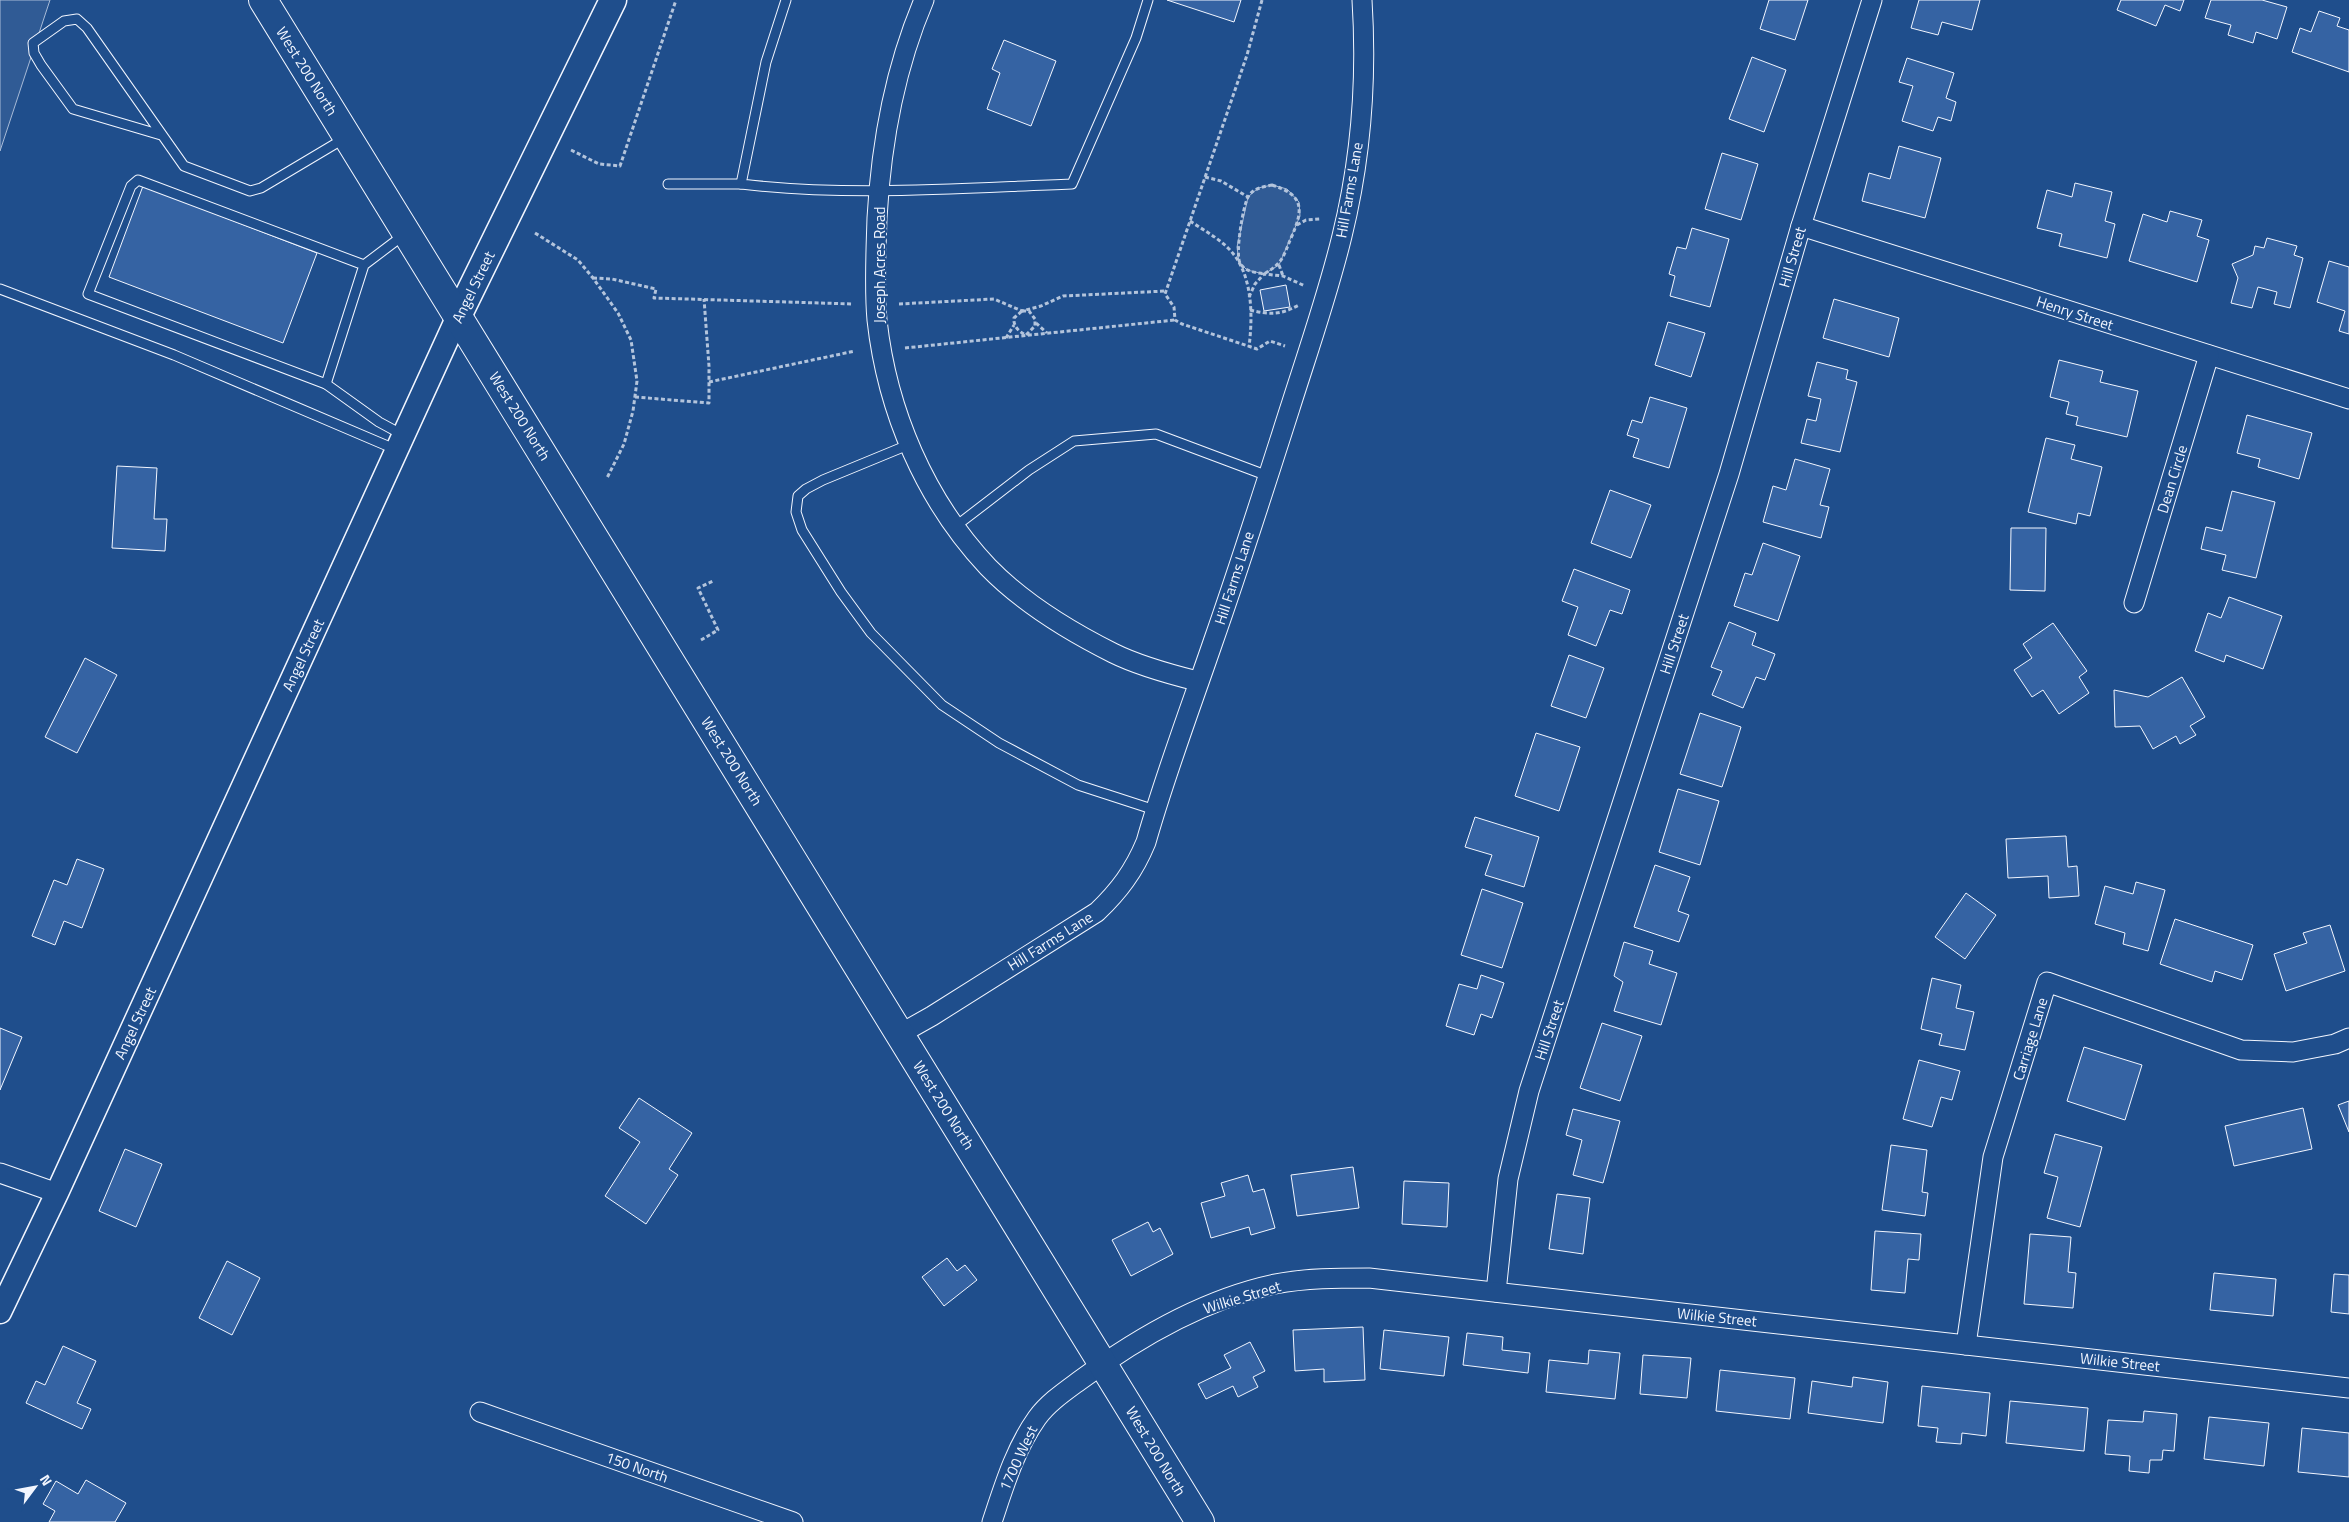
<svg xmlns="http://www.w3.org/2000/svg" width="2349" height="1522" viewBox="0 0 2349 1522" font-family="'Titillium Web',sans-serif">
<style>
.built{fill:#305b95;stroke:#a8bbd7}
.building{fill:#3563a3;stroke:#f2f6ff}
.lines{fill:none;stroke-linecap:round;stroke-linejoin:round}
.service-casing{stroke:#f2f6ff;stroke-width:11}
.minor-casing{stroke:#f2f6ff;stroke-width:21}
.tertiary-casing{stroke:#f2f6ff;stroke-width:25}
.secondary-casing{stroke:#f2f6ff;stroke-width:29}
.primary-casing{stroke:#f2f6ff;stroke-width:30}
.path{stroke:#b3c4dc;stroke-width:3;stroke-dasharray:4 2.5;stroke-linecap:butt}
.service{stroke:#1f4e8c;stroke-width:9}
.minor{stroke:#1f4e8c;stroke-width:19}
.tertiary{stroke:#1f4e8c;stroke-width:22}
.secondary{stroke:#1f4e8c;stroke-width:26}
.primary{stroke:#1f4e8c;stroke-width:28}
.labels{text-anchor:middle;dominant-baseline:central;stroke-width:4;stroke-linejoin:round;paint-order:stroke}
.street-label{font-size:15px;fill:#f2f6ff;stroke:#1f4e8c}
</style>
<rect width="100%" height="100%" fill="#1f4e8c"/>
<!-- built -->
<g class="built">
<path d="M0,0H50L0,151Z"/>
<path d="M1272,185L1287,189L1299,202L1300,216L1279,265L1264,274L1247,270L1239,262L1237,247L1248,197L1258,188Z"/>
</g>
<!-- building -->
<g class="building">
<path d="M1167,0H1241L1234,22Z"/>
<path d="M1769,0H1808L1795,40L1760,29Z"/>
<path d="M1919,0H1980L1972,30L1942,22L1938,35L1911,28Z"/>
<path d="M2121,0H2184L2180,11L2165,5L2156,26L2117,10Z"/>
<path d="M2211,0H2262L2287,7L2277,39L2256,32L2253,43L2228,35L2231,25L2205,18Z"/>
<path d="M2319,11L2340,18L2337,26L2349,30V72L2292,52L2300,28L2311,32Z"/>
<path d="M1004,40L1056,61L1031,126L987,109L1000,73L992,69Z"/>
<path d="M1752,57L1786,70L1764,132L1729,119Z"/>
<path d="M1907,58L1954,73L1946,98L1956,102L1951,121L1938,117L1933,131L1902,121L1913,86L1899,82Z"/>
<path d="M1899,146L1941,158L1925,218L1862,201L1869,173L1890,179Z"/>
<path d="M1722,153L1758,164L1741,220L1705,209Z"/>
<path d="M2075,183L2112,192L2105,221L2115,224L2107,258L2059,246L2062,234L2037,228L2047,190L2072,197Z"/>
<path d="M143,186L317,253L283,343L109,277Z"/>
<path d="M2170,211L2202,220L2197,236L2209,240L2197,282L2129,261L2143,214L2167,222Z"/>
<path d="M1692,228L1729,239L1710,307L1670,296L1675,276L1669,274L1677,247L1686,249Z"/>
<path d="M2267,238L2297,246L2294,255L2303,258L2290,308L2274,304L2277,292L2258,287L2252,308L2231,303L2238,278L2232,264L2253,255L2255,246L2264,248Z"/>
<path d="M2329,261L2349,267V334L2339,331L2345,311L2317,302Z"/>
<path d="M1286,285L1290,307L1264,311L1260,290Z"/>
<path d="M1834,299L1899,318L1889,357L1823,338Z"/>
<path d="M1668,322L1705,333L1691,377L1655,365Z"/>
<path d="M2059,360L2103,371L2100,382L2138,391L2127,437L2076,425L2078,417L2066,414L2069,402L2050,397Z"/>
<path d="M1817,362L1848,370L1846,379L1857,382L1840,452L1801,443L1807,419L1816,421L1821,399L1808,396Z"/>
<path d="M1650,397L1687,408L1669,468L1633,457L1639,439L1627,435L1632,420L1642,423Z"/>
<path d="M2247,415L2312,433L2299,479L2258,467L2260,459L2237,453Z"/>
<path d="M2046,438L2075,445L2071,459L2102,467L2090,516L2078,513L2076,524L2028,512Z"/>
<path d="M1795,459L1830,469L1820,505L1829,507L1821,538L1763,522L1773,486L1786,490Z"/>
<path d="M117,466L157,468L154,519H167L165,551L112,548Z"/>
<path d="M1610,490L1651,505L1631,558L1591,543Z"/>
<path d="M2232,491L2275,502L2256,578L2222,570L2226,555L2201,549L2206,527L2222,531Z"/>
<path d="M2011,528H2046L2045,591L2010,590Z"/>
<path d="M1763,543L1800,556L1778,621L1734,606L1745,573L1752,575Z"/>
<path d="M1574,569L1630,590L1622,614L1610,610L1596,646L1568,635L1578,607L1562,601Z"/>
<path d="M2229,597L2282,616L2263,669L2226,655L2224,662L2195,651L2208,613L2221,618Z"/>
<path d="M1729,622L1756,633L1752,645L1775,654L1765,680L1756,677L1743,708L1712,695L1722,671L1711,667Z"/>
<path d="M2053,623L2087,671L2079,677L2089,693L2059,714L2043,690L2032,697L2014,670L2032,658L2023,644Z"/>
<path d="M1569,655L1604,668L1586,718L1551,706Z"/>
<path d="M85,658L117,675L77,753L45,737Z"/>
<path d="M2182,677L2205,717L2190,726L2196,735L2180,744L2176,736L2153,749L2140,726L2115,727L2114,690L2148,697Z"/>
<path d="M1700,713L1741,727L1722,787L1680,774Z"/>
<path d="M1536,733L1580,747L1559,811L1515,796Z"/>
<path d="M1678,789L1719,801L1700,865L1659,852Z"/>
<path d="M1475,817L1539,837L1524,887L1485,875L1492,855L1465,847Z"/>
<path d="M2066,836L2068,867L2077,866L2079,896L2049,898L2048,876L2008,878L2006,839Z"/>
<path d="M77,859L104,869L82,928L64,921L55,945L32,936L54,880L67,885Z"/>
<path d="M1655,865L1690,877L1678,911L1689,915L1679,942L1634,927Z"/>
<path d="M2136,882L2165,890L2148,951L2123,944L2125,933L2095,924L2105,886L2133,894Z"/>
<path d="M1482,889L1523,903L1502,968L1461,955Z"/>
<path d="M1966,893L1996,915L1965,959L1935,937Z"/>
<path d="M2175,919L2253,945L2242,980L2215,971L2212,982L2160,964Z"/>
<path d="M2330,925L2345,971L2286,991L2274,954L2307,943L2303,933Z"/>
<path d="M1624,942L1653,951L1649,964L1677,973L1661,1025L1614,1011L1623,982L1614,976Z"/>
<path d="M1481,975L1504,983L1492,1018L1481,1014L1474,1035L1446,1026L1459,984L1477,989Z"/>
<path d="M1932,978L1961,985L1956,1008L1974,1012L1965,1050L1939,1045L1942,1034L1921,1029Z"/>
<path d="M1602,1023L1642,1036L1620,1101L1580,1088Z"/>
<path d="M0,1028L22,1037L0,1090Z"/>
<path d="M2084,1047L2142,1065L2125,1120L2067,1101Z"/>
<path d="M1919,1060L1960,1071L1952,1100L1941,1097L1932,1127L1903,1119Z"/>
<path d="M639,1098L692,1133L669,1169L678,1175L646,1224L605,1196L640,1142L619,1128Z"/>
<path d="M2349,1101V1132L2338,1105Z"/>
<path d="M2303,1108L2312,1149L2234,1166L2225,1126Z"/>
<path d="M1573,1109L1620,1121L1603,1183L1573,1175L1582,1140L1566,1135Z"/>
<path d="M2055,1134L2102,1147L2080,1227L2047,1218L2058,1177L2044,1173Z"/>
<path d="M1891,1145L1927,1150L1922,1192L1928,1193L1925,1216L1882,1210Z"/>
<path d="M125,1149L162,1164L136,1227L99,1211Z"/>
<path d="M1353,1167L1359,1208L1297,1216L1291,1175Z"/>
<path d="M1248,1175L1253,1192L1264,1189L1275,1228L1251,1235L1249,1227L1211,1238L1201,1203L1225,1196L1221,1183Z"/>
<path d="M1404,1181L1449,1183L1447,1227L1402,1224Z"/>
<path d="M1557,1194L1590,1198L1583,1254L1549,1249Z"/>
<path d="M1148,1222L1153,1232L1160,1228L1173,1254L1131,1276L1112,1240Z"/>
<path d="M1875,1231L1921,1234L1919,1260L1908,1259L1905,1293L1871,1290Z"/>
<path d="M2030,1234L2071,1237L2068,1272L2076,1273L2073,1308L2024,1304Z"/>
<path d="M947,1258L957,1271L965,1265L977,1280L944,1306L922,1277Z"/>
<path d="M227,1261L260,1278L232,1335L199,1318Z"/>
<path d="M2214,1273L2276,1279L2273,1316L2210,1310Z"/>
<path d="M2334,1274L2349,1275V1314L2331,1312Z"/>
<path d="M1363,1327L1365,1380L1324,1382V1369L1295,1371L1293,1330Z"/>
<path d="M1384,1330L1449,1337L1444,1376L1380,1369Z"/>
<path d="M1467,1333L1503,1337L1502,1350L1530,1353L1528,1373L1463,1365Z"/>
<path d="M1250,1342L1265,1371L1253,1377L1258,1387L1238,1397L1233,1386L1206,1399L1198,1384L1231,1368L1224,1355Z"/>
<path d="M63,1346L96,1361L77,1403L91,1409L82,1429L26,1403L36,1381L45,1385Z"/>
<path d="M1589,1350L1620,1353L1615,1399L1546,1392L1549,1360L1588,1364Z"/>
<path d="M1643,1355L1691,1358L1687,1398L1640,1394Z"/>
<path d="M1720,1370L1795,1378L1790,1419L1716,1411Z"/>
<path d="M1853,1377L1888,1382L1883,1423L1808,1413L1812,1381L1852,1387Z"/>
<path d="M1922,1386L1990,1393L1986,1436L1962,1433L1961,1444L1936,1442L1938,1428L1918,1426Z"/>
<path d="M2010,1401L2088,1408L2084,1451L2006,1443Z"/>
<path d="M2144,1411L2177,1414L2174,1451L2163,1450L2162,1460H2150L2149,1473L2129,1471L2130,1456L2105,1454L2108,1420L2143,1422Z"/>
<path d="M2209,1417L2269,1423L2264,1466L2204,1459Z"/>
<path d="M2302,1428L2349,1433V1477L2298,1472Z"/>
<path d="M86,1480L126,1503L115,1522H49L55,1511L43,1504L56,1481L78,1494Z"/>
</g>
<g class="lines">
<defs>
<g id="service">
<path d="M786,0L766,62L741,184C851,197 962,188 1072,184L1136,38L1148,0"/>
<path d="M161,135L73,109L41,65L34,53L33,43L64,21L77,19L87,28L184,166L250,191L261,188L345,138"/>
<path d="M668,184H741"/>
<path d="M364,265L326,384L88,294L131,186L138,180L364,265L405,234"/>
<path d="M0,289L174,355L397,450"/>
<path d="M326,384L379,422L403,435"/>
<path d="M908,445L823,480L806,489L798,496L796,512L802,530L841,592L871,633L942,705L999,743L1078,785L1155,810"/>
<path d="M956,526L1029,470L1074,441L1156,434L1268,476"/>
</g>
<g id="minor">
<path d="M924,0C895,68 881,145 877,218C876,252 874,287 877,320C887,411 925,500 988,567C1023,603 1069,631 1113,653C1139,666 1169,674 1197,681"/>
<path d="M1801,226L2349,399"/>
<path d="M2134,603L2209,355"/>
<path d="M900,1034L932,1016L1097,912C1119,891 1134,871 1146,842C1165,775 1190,709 1213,642C1240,565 1265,486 1290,408C1308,351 1328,294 1342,236C1361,159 1367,78 1362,0"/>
<path d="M0,1173L57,1193"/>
<path d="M1496,1292L1508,1179L1529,1091L1729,474L1801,226L1872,0"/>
<path d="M1966,1345L1993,1157L2047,982L2241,1050L2293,1052L2335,1044L2349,1038"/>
<path d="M480,1412L793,1522"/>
<path d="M992,1522C1004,1486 1015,1449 1037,1418C1048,1403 1064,1392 1079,1381C1137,1338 1204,1299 1275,1284C1306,1278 1338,1278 1369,1278L2349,1388"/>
</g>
<path id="tertiary" d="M0,1312L57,1193L458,316"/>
<path id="secondary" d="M458,316L613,0"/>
<path id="primary" d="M263,0L1200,1522"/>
</defs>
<!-- service casing -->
<use href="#service" class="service-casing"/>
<!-- minor casing -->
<use href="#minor" class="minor-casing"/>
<!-- tertiary casing -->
<use href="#tertiary" class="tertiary-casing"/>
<!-- secondary casing -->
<use href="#secondary" class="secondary-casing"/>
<!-- primary casing -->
<use href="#primary" class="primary-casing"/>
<!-- path -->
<g class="path">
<path d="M1262,0L1247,55L1165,294L1174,307L1175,320L1182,324L1257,349L1270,341L1285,346"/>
<path d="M571,150L599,164L620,166L676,0"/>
<path d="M1205,177L1221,181L1248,197"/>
<path d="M1272,185C1304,195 1304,209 1291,238C1283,257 1283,263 1264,274C1255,272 1245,272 1240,263C1235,254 1243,206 1248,197C1253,188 1263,187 1272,185Z"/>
<path d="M1190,221C1203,230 1217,237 1228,248C1253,272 1253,315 1249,347"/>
<path d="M1297,225L1306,220L1320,219"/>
<path d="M535,233L578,260L593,278L618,313L631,340L637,381L633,411L624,444L607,478"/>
<path d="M1279,265L1283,276"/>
<path d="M593,278L612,279L656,289L654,298L853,304"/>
<path d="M1249,297L1255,284L1264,274L1283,276L1305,286"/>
<path d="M899,304L994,299L1022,311L1041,306L1063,296L1166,291"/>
<path d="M1250,310C1271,315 1280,315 1299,305"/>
<path d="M1022,311H1029L1035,319V326L1026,335C1019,332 1013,326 1014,318Z"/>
<path d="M1036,323L1047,333"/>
<path d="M1006,338L1014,325"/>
<path d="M905,348L1175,320"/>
<path d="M709,382L855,351"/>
<path d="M635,397L709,403V366L704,299"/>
<path d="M701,640L718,630L698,588L713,581"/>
</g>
<!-- service -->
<use href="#service" class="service"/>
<!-- minor -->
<use href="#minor" class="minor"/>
<!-- tertiary -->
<use href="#tertiary" class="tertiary"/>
<!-- secondary -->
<use href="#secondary" class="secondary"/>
<!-- primary -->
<use href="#primary" class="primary"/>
</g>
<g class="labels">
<!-- street labels -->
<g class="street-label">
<text transform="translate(307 71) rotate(58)">West 200 North</text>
<text transform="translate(1349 190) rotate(-80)">Hill Farms Lane</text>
<text transform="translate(1792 257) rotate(-74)">Hill Street</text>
<text transform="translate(879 265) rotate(-90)">Joseph Acres Road</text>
<text transform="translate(473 287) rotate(-64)">Angel Street</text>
<text transform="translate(2075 313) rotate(18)">Henry Street</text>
<text transform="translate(520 416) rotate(58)">West 200 North</text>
<text transform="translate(2172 479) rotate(-73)">Dean Circle</text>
<text transform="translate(1234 578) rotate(-72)">Hill Farms Lane</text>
<text transform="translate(1674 644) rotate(-72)">Hill Street</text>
<text transform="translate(303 655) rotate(-65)">Angel Street</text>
<text transform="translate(732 761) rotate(58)">West 200 North</text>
<text transform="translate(1050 941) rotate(-32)">Hill Farms Lane</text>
<text transform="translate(135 1023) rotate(-65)">Angel Street</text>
<text transform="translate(1549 1030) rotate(-72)">Hill Street</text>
<text transform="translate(2030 1039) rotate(-73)">Carriage Lane</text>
<text transform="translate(944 1105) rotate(58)">West 200 North</text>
<text transform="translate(1242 1297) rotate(-17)">Wilkie Street</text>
<text transform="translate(1717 1317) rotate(6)">Wilkie Street</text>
<text transform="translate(2120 1362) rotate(6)">Wilkie Street</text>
<text transform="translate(1156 1451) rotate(59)">West 200 North</text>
<text transform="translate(1018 1458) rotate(-65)">1700 West</text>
<text transform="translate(637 1467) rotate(19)">150 North</text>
</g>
</g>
<!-- north arrow -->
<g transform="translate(35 1487) rotate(58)" stroke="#1f4e8c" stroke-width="4" paint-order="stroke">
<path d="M0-4L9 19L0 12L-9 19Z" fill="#f2f6ff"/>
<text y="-8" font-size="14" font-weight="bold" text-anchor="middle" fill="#f2f6ff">N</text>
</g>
</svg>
